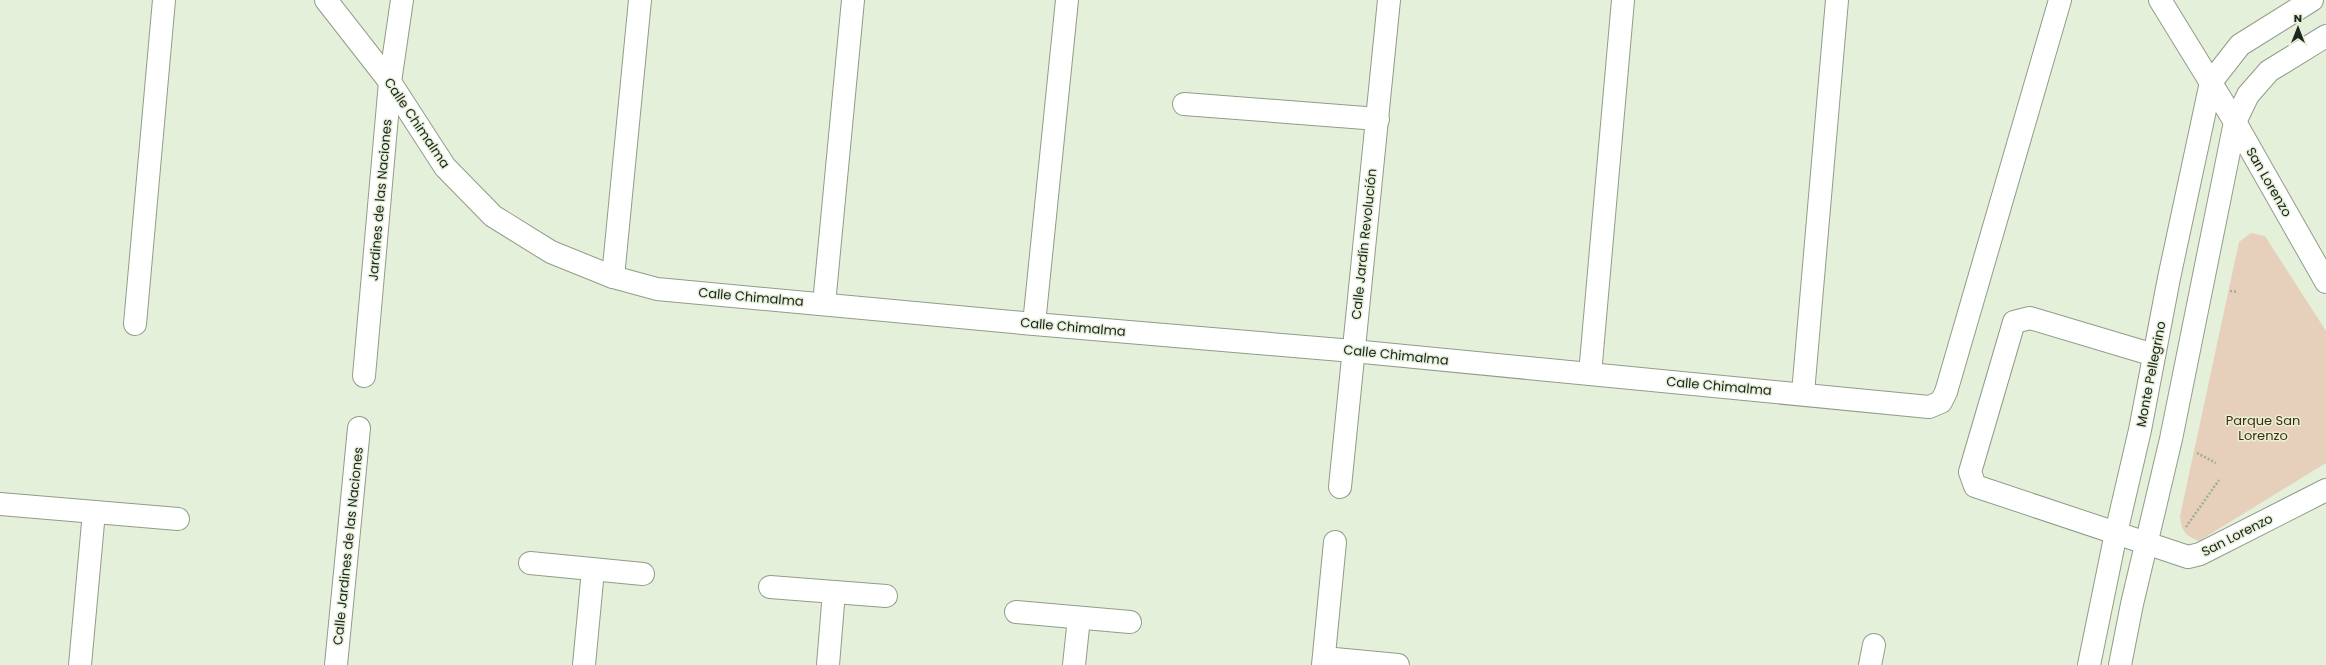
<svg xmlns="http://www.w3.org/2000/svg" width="2326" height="665" viewBox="0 0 2326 665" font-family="Poppins,sans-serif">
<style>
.green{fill:#e6d0bc}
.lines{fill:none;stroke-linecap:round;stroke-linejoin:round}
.minor-casing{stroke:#919c88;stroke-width:24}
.path{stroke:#a2ab9a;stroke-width:2.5;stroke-dasharray:2 2;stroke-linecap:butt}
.minor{stroke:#fff;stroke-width:22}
.labels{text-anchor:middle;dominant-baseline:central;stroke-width:3;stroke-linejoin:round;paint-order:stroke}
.street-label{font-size:13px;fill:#21251d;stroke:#e4f0da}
.park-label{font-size:13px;fill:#492905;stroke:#e4f0da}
</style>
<rect width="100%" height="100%" fill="#e4f0da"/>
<!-- green -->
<path class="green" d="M2251,233L2265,236L2326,331V463L2199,541C2185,536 2181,530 2180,516L2239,242Z"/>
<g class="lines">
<defs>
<g id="minor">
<path d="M326,0L390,82L445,167L493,216L551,252L613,277L657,289L1034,324L1353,351L1929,407L1941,402L1946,392L2060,0"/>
<path d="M2160,0L2235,122L2326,282"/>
<path d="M1184,104L1378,119"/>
<path d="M613,277L640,0"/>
<path d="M824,304L853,0"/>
<path d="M135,324L164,0"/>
<path d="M1034,324L1067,0"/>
<path d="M2154,355L2030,318L2014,322L1970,472L1975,486L2188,557L2200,554L2326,490"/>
<path d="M1590,374L1623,0"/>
<path d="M364,376L390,82L402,0"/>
<path d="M1803,393L1837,0"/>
<path d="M1340,487L1389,0"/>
<path d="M0,504L178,519"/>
<path d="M530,563L643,574"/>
<path d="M770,587L886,596"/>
<path d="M1016,612L1130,622"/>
<path d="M1324,658L1398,665"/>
<path d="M80,665L94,512"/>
<path d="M336,665L359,428"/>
<path d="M584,665L593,570"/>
<path d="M828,665L834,592"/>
<path d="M1074,665L1079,618"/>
<path d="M1323,665L1335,542"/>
<path d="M1870,665L1874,645"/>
<path d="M2089,665L2116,533L2140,430L2169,278L2211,82L2240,45L2312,0"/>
<path d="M2120,665L2132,604L2171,439L2235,122L2248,95L2269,71L2326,36"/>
</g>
</defs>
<!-- minor casing -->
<use href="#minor" class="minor-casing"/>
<!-- path -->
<g class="path">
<path d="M2230,291L2238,292"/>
<path d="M2197,453L2216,463"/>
<path d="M2186,527L2219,480"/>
</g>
<!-- minor -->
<use href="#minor" class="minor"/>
</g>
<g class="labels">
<!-- street labels -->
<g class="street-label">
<text transform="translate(417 123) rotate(56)">Calle Chimalma</text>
<text transform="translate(2269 182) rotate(60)">San Lorenzo</text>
<text transform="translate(380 200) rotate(-85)">Jardines de las Naciones</text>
<text transform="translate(1364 244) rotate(-84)">Calle Jardín Revolución</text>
<text transform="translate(751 297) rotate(5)">Calle Chimalma</text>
<text transform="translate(1073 327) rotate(5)">Calle Chimalma</text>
<text transform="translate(1396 355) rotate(6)">Calle Chimalma</text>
<text transform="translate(2151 374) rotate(-79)">Monte Pellegrino</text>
<text transform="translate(1719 386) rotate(5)">Calle Chimalma</text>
<text transform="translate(2237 535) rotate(-27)">San Lorenzo</text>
<text transform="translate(348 546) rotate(-84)">Calle Jardines de las Naciones</text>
</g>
<!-- park labels -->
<g class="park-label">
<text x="2263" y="420">Parque San<tspan x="2263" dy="15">Lorenzo</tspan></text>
</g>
</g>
<!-- north arrow -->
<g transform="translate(2298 28)" stroke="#e4f0da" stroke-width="3" paint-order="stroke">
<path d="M0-3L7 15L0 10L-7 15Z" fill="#21251d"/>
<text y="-6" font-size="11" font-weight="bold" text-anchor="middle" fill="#21251d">N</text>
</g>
</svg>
